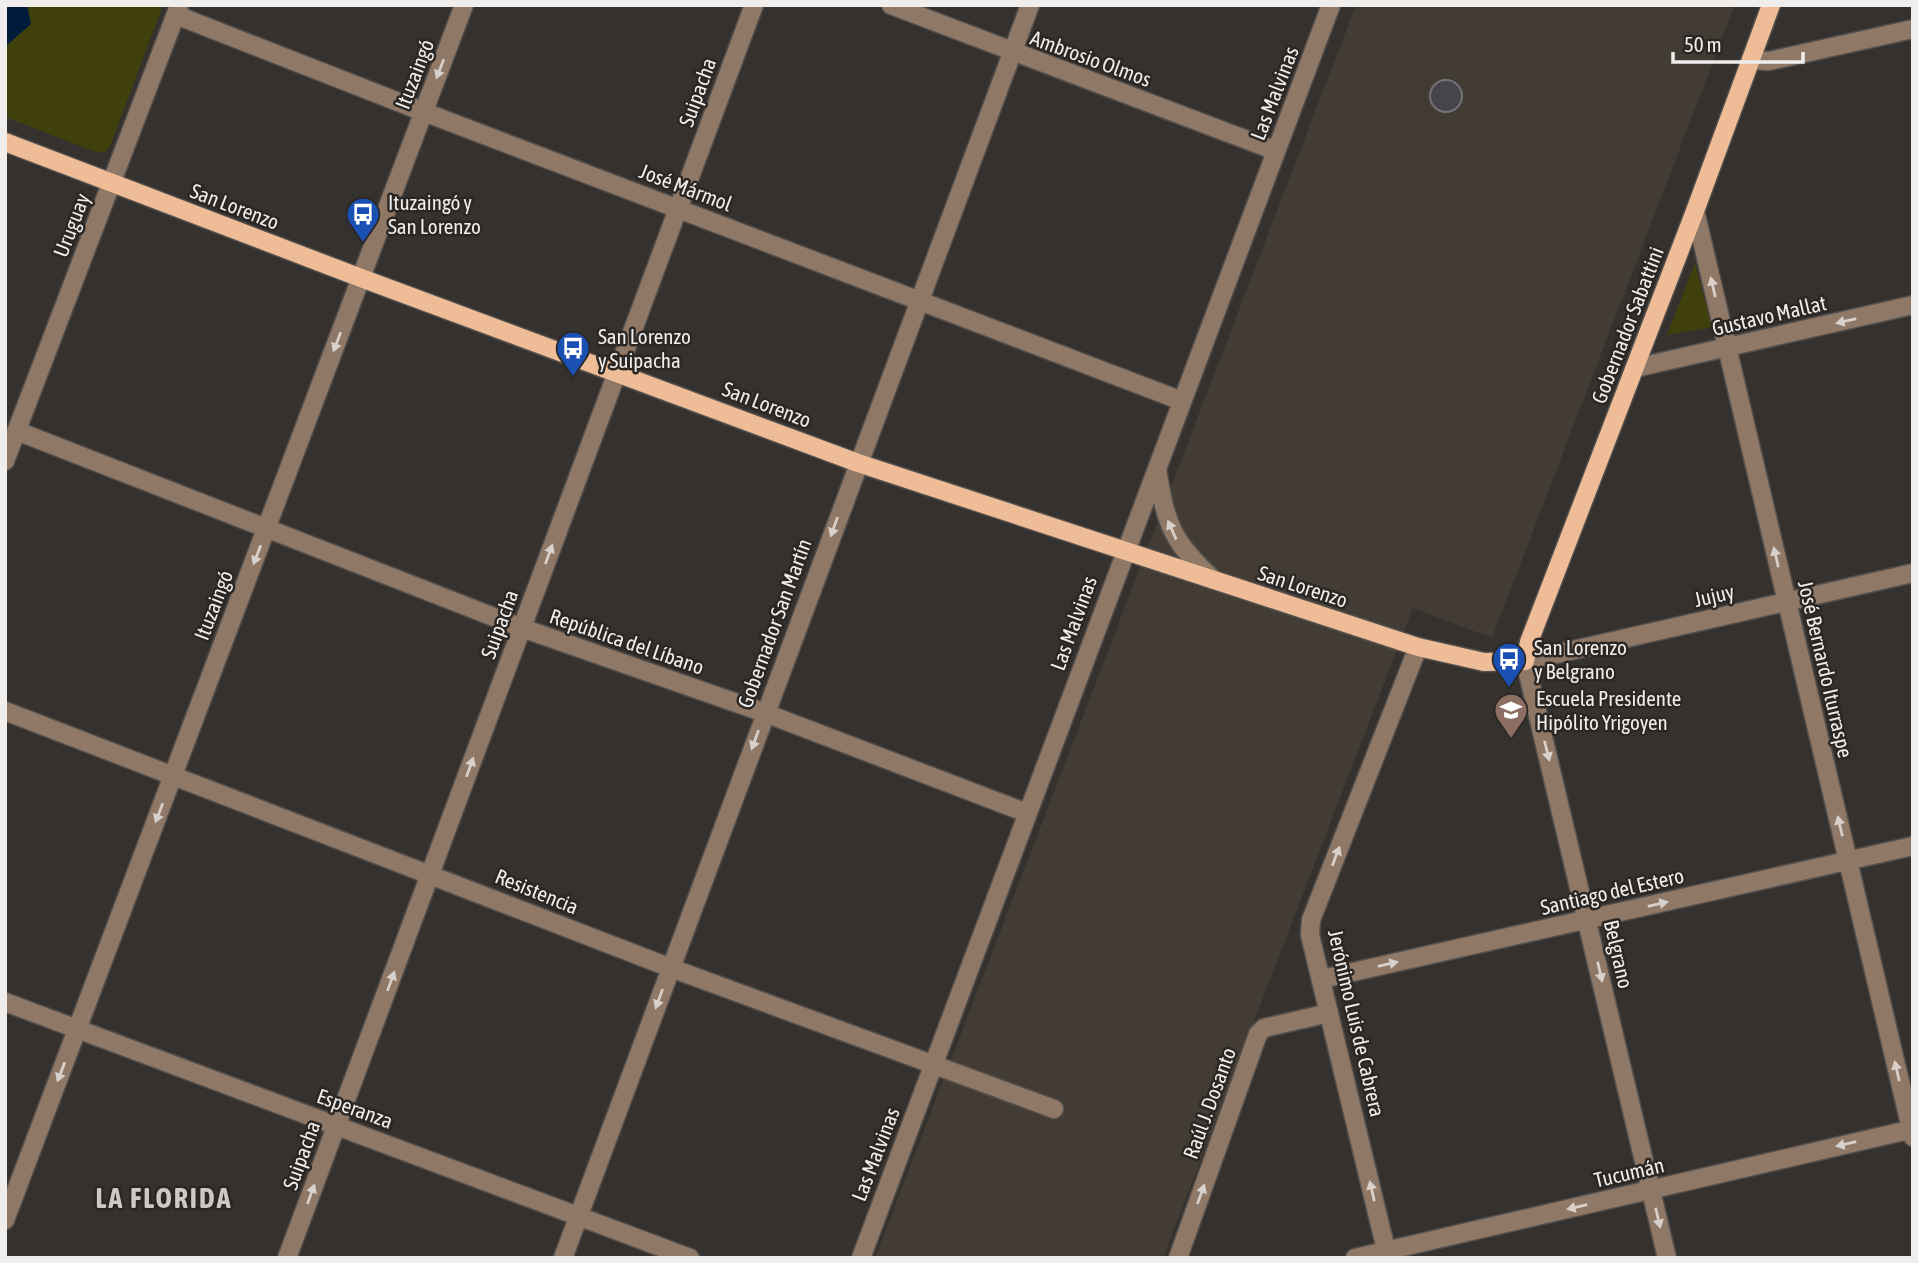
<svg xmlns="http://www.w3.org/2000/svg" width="1918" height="1263" viewBox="0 0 1918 1263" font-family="'Asap Condensed',sans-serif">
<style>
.built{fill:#433c34}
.green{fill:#3f400b}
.water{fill:#001c3b}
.building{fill:#464549;stroke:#747277;stroke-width:2}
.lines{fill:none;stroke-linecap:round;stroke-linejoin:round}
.minor-casing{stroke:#534f4c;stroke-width:21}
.major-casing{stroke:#534f4c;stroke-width:21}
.minor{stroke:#907866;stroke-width:18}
.major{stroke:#eebd97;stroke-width:18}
.oneway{fill:#d8d0ca}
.labels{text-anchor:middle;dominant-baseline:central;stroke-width:5;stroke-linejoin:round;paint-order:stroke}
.street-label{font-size:21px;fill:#f0eeec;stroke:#2b2724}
.poi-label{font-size:21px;fill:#f0eeec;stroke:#2b2724;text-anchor:start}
.district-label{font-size:28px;font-weight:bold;letter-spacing:2px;fill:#cdc9c5;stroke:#2b2724}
</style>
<rect width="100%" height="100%" fill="#35312e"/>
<!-- built -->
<path class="built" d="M1356,5H1735L1492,638L1413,608L1163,1258H875Z"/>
<!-- green -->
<g class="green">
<path d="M5,5H163L110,146L105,152H96L5,117Z"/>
<path d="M1695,263L1712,327L1667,335Z"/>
</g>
<!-- water -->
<path class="water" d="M5,5H27L31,24L5,47Z"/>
<!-- building -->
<circle class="building" cx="1446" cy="96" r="16"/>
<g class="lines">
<defs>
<g id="minor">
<path d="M891,5L1276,151"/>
<path d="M176,15L424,112L1182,401"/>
<path d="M1751,60L1769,61L1913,29"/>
<path d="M1695,211L1913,1137"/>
<path d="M1635,368L1913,305"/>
<path d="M17,431L522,628L765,713L1027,813"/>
<path d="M5,461L179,6"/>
<path d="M1157,469C1166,525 1172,542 1214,580"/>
<path d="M5,711L671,968L1054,1109"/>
<path d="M1322,979L1913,846"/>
<path d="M5,1002L690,1258"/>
<path d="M5,1220L464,5"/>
<path d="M287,1258L754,5"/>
<path d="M563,1258L1030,5"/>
<path d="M861,1258L1331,5"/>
<path d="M1178,1258L1258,1034L1264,1028L1329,1013"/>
<path d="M1355,1258L1913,1129"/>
<path d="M1388,1258L1310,935L1311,920L1418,647"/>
<path d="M1667,1258L1525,661L1913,573"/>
</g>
<path id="major" d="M5,142L361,278L858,463L1418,647L1484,662L1525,661L1529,642L1695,211L1771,5"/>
</defs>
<!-- minor casing -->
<use href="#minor" class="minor-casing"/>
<!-- major casing -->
<use href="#major" class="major-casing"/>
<!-- minor -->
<use href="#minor" class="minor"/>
<!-- major -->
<use href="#major" class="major"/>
</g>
<!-- one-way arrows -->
<defs><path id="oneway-solid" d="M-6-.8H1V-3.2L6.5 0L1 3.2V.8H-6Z" transform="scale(1.75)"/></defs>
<g class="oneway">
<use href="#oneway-solid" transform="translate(440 69) rotate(111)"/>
<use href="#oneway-solid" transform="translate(1713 287) rotate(-103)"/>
<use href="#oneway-solid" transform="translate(1846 321) rotate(167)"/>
<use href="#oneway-solid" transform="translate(337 342) rotate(111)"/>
<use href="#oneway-solid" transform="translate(834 527) rotate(110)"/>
<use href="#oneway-solid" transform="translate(1172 530) rotate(-114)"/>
<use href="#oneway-solid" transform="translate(549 554) rotate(-70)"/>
<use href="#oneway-solid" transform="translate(257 555) rotate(111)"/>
<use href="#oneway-solid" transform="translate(1776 557) rotate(-103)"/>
<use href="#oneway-solid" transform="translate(755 740) rotate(110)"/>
<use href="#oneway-solid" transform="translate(1547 751) rotate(76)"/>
<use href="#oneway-solid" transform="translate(470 767) rotate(-70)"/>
<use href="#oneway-solid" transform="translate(159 813) rotate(111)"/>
<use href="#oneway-solid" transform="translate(1840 826) rotate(-103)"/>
<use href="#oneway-solid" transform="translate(1336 856) rotate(-69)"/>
<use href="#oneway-solid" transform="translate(1658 904) rotate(-13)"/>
<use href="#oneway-solid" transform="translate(1388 964) rotate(-13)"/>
<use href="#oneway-solid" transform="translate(1600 972) rotate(77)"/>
<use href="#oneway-solid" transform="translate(391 981) rotate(-70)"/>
<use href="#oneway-solid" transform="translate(659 999) rotate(110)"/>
<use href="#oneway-solid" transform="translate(1897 1071) rotate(-103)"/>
<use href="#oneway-solid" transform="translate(61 1072) rotate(111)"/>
<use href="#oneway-solid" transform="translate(1846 1144) rotate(167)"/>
<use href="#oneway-solid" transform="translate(1372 1191) rotate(-103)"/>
<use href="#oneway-solid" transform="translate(311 1194) rotate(-70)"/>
<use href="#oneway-solid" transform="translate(1201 1194) rotate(-70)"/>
<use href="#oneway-solid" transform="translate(1577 1207) rotate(167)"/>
<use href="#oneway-solid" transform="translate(1658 1218) rotate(77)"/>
</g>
<!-- icons -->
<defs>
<symbol id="bus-pin" viewBox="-11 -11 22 30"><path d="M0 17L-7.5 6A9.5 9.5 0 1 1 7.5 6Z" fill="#1a4fb4" stroke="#2b2724"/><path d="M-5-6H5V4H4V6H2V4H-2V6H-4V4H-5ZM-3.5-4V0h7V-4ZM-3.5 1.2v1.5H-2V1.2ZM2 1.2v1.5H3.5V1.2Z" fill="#fff"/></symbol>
<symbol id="school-pin" viewBox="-11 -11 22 30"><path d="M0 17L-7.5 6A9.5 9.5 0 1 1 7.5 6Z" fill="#8d6e63" stroke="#2b2724"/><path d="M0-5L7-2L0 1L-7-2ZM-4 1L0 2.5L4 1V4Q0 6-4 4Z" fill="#fff"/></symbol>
</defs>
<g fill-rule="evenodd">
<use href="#bus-pin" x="344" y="195" width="38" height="52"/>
<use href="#bus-pin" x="554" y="329" width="38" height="52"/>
<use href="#bus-pin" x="1490" y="640" width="38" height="52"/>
<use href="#school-pin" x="1492" y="691" width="38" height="52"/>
</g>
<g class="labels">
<!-- street labels -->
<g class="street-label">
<text transform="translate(1091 58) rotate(20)">Ambrosio Olmos</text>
<text transform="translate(414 74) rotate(-69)">Ituzaingó</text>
<text transform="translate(697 92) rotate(-70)">Suipacha</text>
<text transform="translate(1274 93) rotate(-69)">Las Malvinas</text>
<text transform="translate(686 187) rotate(21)">José Mármol</text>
<text transform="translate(235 206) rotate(21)">San Lorenzo</text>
<text transform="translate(71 225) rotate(-69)">Uruguay</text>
<text transform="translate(1769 315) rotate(-13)">Gustavo Mallat</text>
<text transform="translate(1627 325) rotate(-69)">Gobernador Sabattini</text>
<text transform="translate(767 404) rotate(21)">San Lorenzo</text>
<text transform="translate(1303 586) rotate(18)">San Lorenzo</text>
<text transform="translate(1714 595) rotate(-13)">Jujuy</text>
<text transform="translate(213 605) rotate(-69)">Ituzaingó</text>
<text transform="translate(774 623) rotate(-70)">Gobernador San Martín</text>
<text transform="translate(1073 623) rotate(-70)">Las Malvinas</text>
<text transform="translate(499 624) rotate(-70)">Suipacha</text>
<text transform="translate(627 641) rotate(19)">República del Líbano</text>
<text transform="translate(1826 669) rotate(77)">José Bernardo Iturraspe</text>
<text transform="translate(537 891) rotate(22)">Resistencia</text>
<text transform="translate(1612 891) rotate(-13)">Santiago del Estero</text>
<text transform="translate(1619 954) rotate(77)">Belgrano</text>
<text transform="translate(1357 1023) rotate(77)">Jerónimo Luis de Cabrera</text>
<text transform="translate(1209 1103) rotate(-70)">Raúl J. Dosanto</text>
<text transform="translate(355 1108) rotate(20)">Esperanza</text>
<text transform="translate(875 1154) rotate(-69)">Las Malvinas</text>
<text transform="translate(301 1155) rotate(-70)">Suipacha</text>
<text transform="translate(1629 1172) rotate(-13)">Tucumán</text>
</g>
<!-- poi labels -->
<g class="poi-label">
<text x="388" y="202">Ituzaingó y<tspan x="388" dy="24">San Lorenzo</tspan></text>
<text x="598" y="336">San Lorenzo<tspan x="598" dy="24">y Suipacha</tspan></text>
<text x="1534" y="647">San Lorenzo<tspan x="1534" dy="24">y Belgrano</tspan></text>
<text x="1536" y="698">Escuela Presidente<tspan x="1536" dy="24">Hipólito Yrigoyen</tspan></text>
</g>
<!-- district labels -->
<g class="district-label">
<text x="164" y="1198">LA FLORIDA</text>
</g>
</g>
<!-- border -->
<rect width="1918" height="1263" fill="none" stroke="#f0eeec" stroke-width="14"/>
<!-- scale -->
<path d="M1673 52v10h130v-10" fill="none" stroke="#f0eeec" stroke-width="3.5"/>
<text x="1684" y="52" font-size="21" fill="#f0eeec" stroke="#2b2724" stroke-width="5" paint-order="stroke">50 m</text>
</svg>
